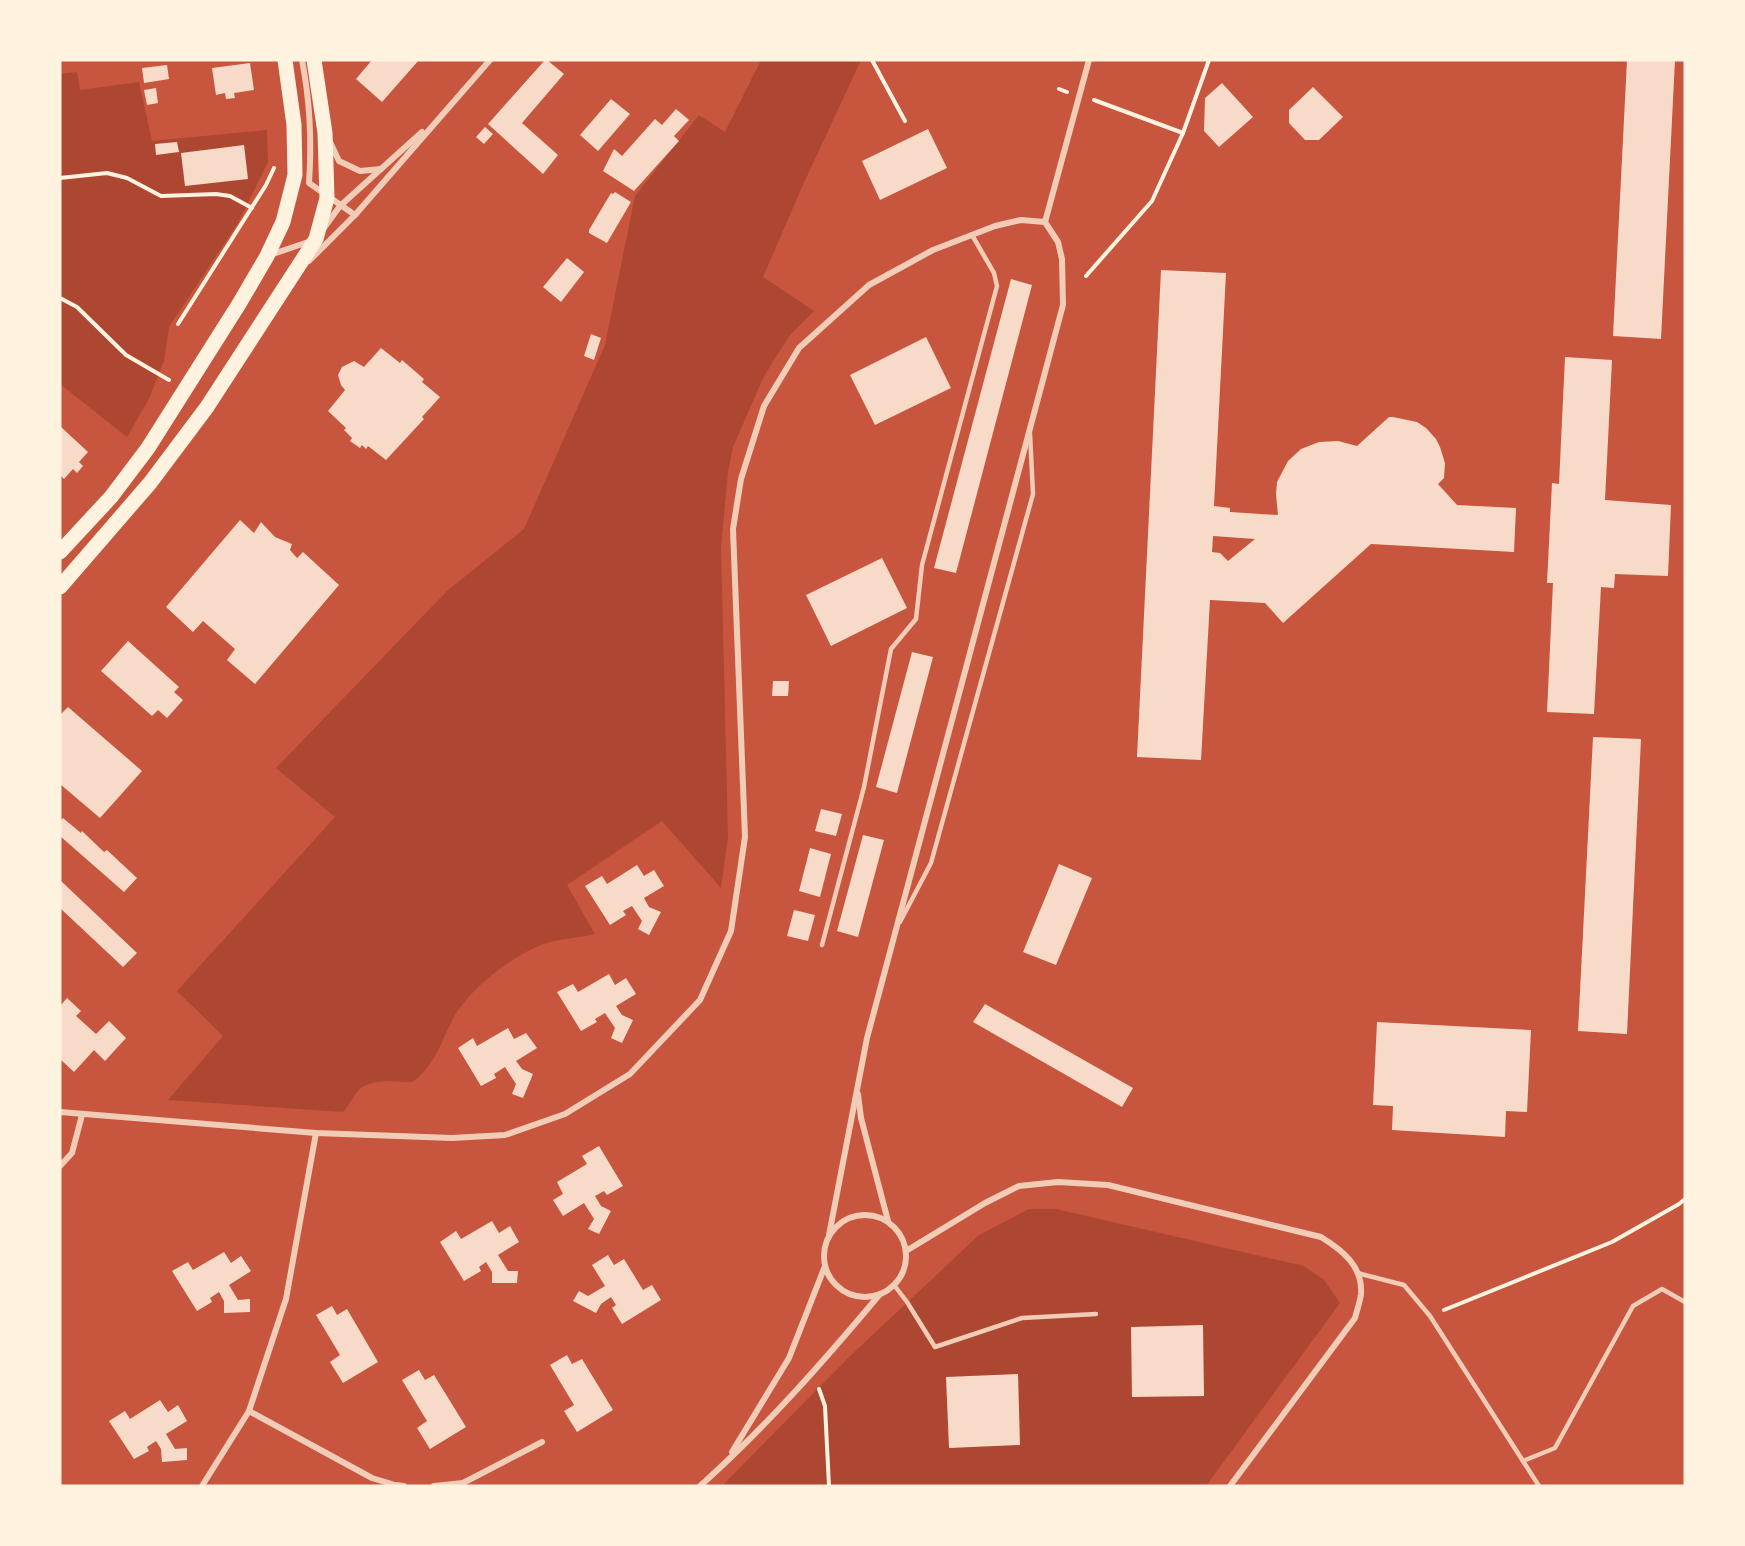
<svg xmlns="http://www.w3.org/2000/svg" width="1745" height="1546" viewBox="0 0 1745 1546" font-family="'Nunito Sans',sans-serif">
<style>
.green{fill:#ae4732}
.building{fill:#f7dbc8;fill-rule:evenodd}
.lines{fill:none;stroke-linecap:round;stroke-linejoin:round}
.path{stroke:#fff3e0;stroke-width:4}
.service{stroke:#f1ccb7;stroke-width:4.5}
.minor{stroke:#f1ccb7;stroke-width:6}
.primary{stroke:#fff3e0;stroke-width:15}
</style>
<rect width="100%" height="100%" fill="#c8553d"/>
<!-- green -->
<g class="green">
<path d="M761,60H861L802,187L763,277L814,311L790,335L764,376L733,447L728,472L721,547L728,837L721,888L662,821L567,885L595,934C581,938 565,938 550,942C519,950 469,989 454,1017C439,1044 439,1060 413,1082C396,1082 369,1077 357,1092C352,1098 349,1105 343,1112L168,1100L223,1036L177,991L335,817L276,768L447,591L524,529L605,345L635,196L699,115L725,132Z"/>
<path d="M77,72L80,90L139,82L152,141L267,130L268,162L238,223L169,327L164,361L149,399L127,437L60,384V74Z"/>
<path d="M1029,1209H1056L1304,1266L1324,1280L1340,1303L1206,1486H722L849,1357L979,1235Z"/>
</g>
<!-- building -->
<g class="building">
<path d="M372,60H419L382,102L356,79Z"/>
<path d="M545,60H547L564,74L522,123L558,155L543,174L488,124Z"/>
<path d="M1627,60H1675L1661,339L1613,336Z"/>
<path d="M250,63L254,90L234,93L235,98L226,99L225,93L216,95L212,68Z"/>
<path d="M167,65L169,79L144,83L142,68Z"/>
<path d="M1222,83L1253,117L1219,147L1204,131L1205,98Z"/>
<path d="M1313,87L1343,117L1319,140H1305L1289,123V110Z"/>
<path d="M156,88L158,103L147,105L144,90Z"/>
<path d="M611,99L630,114L598,151L580,135Z"/>
<path d="M676,109L689,120L674,136L679,141L634,191L603,171L614,149L622,156L655,119L662,125Z"/>
<path d="M485,127L493,134L484,144L476,137Z"/>
<path d="M928,129L947,168L880,200L862,161Z"/>
<path d="M177,142L179,152L156,155L155,144Z"/>
<path d="M244,145L248,179L185,186L181,153Z"/>
<path d="M615,192L631,202L607,243L589,233V230L611,193L613,194Z"/>
<path d="M567,258L584,272L561,302L543,287Z"/>
<path d="M1161,270L1226,273L1214,506L1230,508V512L1278,515L1276,494L1277,482L1288,461L1301,449L1319,442L1338,441L1357,446L1389,417H1393L1417,422L1426,428L1436,439L1440,447L1445,463L1444,478L1438,484L1457,505L1516,508L1514,552L1371,544L1283,623L1265,603L1210,600L1201,760L1137,757ZM1213,536L1255,539L1228,561L1220,553L1212,552Z"/>
<path d="M1011,279L1032,285L956,573L934,568Z"/>
<path d="M591,334L601,338L594,360L584,356Z"/>
<path d="M926,337L951,388L875,425L850,375Z"/>
<path d="M381,348L400,363L402,360L424,379L422,382L440,397L422,417L424,419L386,460L368,446L366,449L362,445L360,448L350,441L352,438L344,430L346,428L328,411L345,390L341,385L338,375L342,367L354,361L364,367Z"/>
<path d="M1565,357L1612,360L1605,500L1671,505L1668,576L1615,574L1614,588L1601,587L1594,714L1547,712L1553,583H1547L1552,483L1559,484Z"/>
<path d="M60,426L88,452L79,462L83,466L77,473L73,469L64,479L60,475Z"/>
<path d="M240,520L254,533L261,522L275,537L292,544L290,550L297,558L303,552L339,585L255,684L227,660L235,649L203,621L193,632L166,607Z"/>
<path d="M882,558L907,608L831,646L806,595Z"/>
<path d="M128,641L179,687L174,692L183,700L167,718L158,710L152,716L101,671Z"/>
<path d="M912,652L933,657L897,793L876,787Z"/>
<path d="M773,681H789L788,696H772Z"/>
<path d="M68,707L142,771L100,818L60,784V715Z"/>
<path d="M1593,737L1641,739L1627,1034L1578,1031Z"/>
<path d="M821,809L842,814L836,836L815,831Z"/>
<path d="M63,818L81,833L82,831L104,852L107,850L137,878L124,892L60,836V822Z"/>
<path d="M863,835L884,840L858,937L837,931Z"/>
<path d="M810,848L831,854L820,897L799,891Z"/>
<path d="M1059,864L1092,878L1056,965L1023,952Z"/>
<path d="M637,865L644,876L654,870L664,886L644,898L649,907L661,912L649,935L638,929L642,921L632,906L623,911L626,915L610,925L585,886L602,876L607,884Z"/>
<path d="M60,880L137,953L123,967L60,908Z"/>
<path d="M794,910L815,915L808,941L787,936Z"/>
<path d="M609,974L615,985L626,978L636,994L616,1006L622,1015L633,1020L622,1043L611,1038L615,1028L605,1013L595,1019L597,1022L581,1031L557,992L573,984L578,992Z"/>
<path d="M67,998L81,1011L76,1016L96,1034L109,1021L126,1038L105,1061L94,1050L74,1072L60,1059V1004L61,1005Z"/>
<path d="M985,1004L1133,1088L1122,1107L973,1022Z"/>
<path d="M1377,1022L1531,1030L1527,1112L1506,1111L1505,1137L1392,1130L1393,1106L1373,1105Z"/>
<path d="M508,1028L514,1039L526,1033L537,1048L516,1061L522,1069L533,1074L523,1098L512,1094L516,1084L505,1067L494,1074L496,1078L481,1086L458,1048L473,1038L477,1046Z"/>
<path d="M599,1146L623,1186L607,1195L604,1191L595,1196L601,1206L611,1211L599,1234L588,1229L594,1219L584,1203L563,1216L553,1200L563,1194L557,1182L587,1164L582,1156Z"/>
<path d="M492,1221L499,1233L510,1226L519,1242L498,1255L508,1271H518L517,1283H492V1272L486,1262L479,1267L481,1271L464,1281L440,1242L456,1231L461,1239Z"/>
<path d="M224,1252L231,1263L241,1256L251,1271L229,1285L238,1300L250,1299V1312L224,1313V1301L219,1292L210,1298L212,1302L197,1311L172,1271L188,1262L193,1270Z"/>
<path d="M608,1255L614,1265L624,1259L643,1290L652,1285L661,1300L622,1324L612,1308L616,1305L611,1297L601,1304L596,1313L573,1301L579,1291L588,1296L605,1286L592,1265Z"/>
<path d="M332,1306L337,1315L347,1309L378,1362L343,1383L330,1362L340,1355L316,1315Z"/>
<path d="M1203,1325L1204,1396L1132,1397L1131,1327Z"/>
<path d="M567,1355L572,1364L582,1359L613,1410L577,1432L564,1411L574,1405L550,1365Z"/>
<path d="M419,1370L425,1380L434,1375L466,1427L430,1449L417,1428L427,1421L402,1380Z"/>
<path d="M1018,1374L1020,1445L949,1448L946,1377Z"/>
<path d="M160,1400L168,1412L178,1405L187,1421L166,1434L175,1449L187,1448V1460L162,1462L161,1449L156,1441L147,1447L149,1451L134,1459L109,1421L125,1411L130,1419Z"/>
</g>
<g class="lines">
<!-- path -->
<g class="path">
<path d="M872,60L905,121"/>
<path d="M1059,89L1067,92"/>
<path d="M1094,100L1183,133"/>
<path d="M60,178L107,173L127,178L161,196L216,194L230,196L252,208"/>
<path d="M1086,276L1152,201L1183,133L1209,60"/>
<path d="M60,298L77,307L126,355L169,380"/>
<path d="M178,324L266,185L274,168"/>
<path d="M1444,1310L1612,1242L1679,1204L1685,1199"/>
<path d="M819,1389L825,1406L829,1486"/>
</g>
<!-- service -->
<g class="service">
<path d="M900,922L931,863L1033,494L1030,433"/>
<path d="M822,945L864,787L891,649L916,619L922,565L997,286L994,273L972,235"/>
<path d="M1357,1273L1404,1285L1430,1316L1539,1486"/>
<path d="M894,1285L907,1302L935,1347L1022,1318L1096,1314"/>
<path d="M1523,1461L1555,1448L1633,1306L1662,1289L1685,1302"/>
</g>
<!-- minor -->
<g class="minor">
<path d="M302,60C310,101 312,141 309,183L355,215"/>
<path d="M330,142L339,161L360,171L381,169"/>
<path d="M1045,222L1089,60"/>
<path d="M324,228L340,206L422,132"/>
<path d="M270,255L311,241"/>
<path d="M309,261L355,215L490,60"/>
<path d="M858,1094L861,1118L888,1221"/>
<path d="M60,1112L316,1133L452,1138L505,1135L565,1114L630,1074L700,1000L731,931L745,837L733,529L741,479L764,406L799,348L869,285L933,250L995,226L1021,220L1045,222"/>
<path d="M60,1166L72,1153L82,1115"/>
<circle cx="865" cy="1256" r="41"/>
<path d="M829,1235L867,1038L1063,305L1062,259L1058,242L1045,222"/>
<path d="M906,1251L985,1203L1019,1186L1058,1182L1108,1185L1321,1237C1342,1250 1363,1266 1361,1294C1360,1302 1357,1310 1355,1318L1230,1486"/>
<path d="M249,1411L372,1478L395,1485L404,1486"/>
<path d="M732,1452L789,1358L825,1266"/>
<path d="M202,1486L249,1411L286,1299L316,1133"/>
<path d="M434,1486L463,1483L542,1442"/>
<path d="M700,1486C766,1427 824,1361 880,1294"/>
</g>
<!-- primary -->
<g class="primary">
<path d="M60,552L111,497L148,448L239,304L267,256L283,222L295,175L294,125L285,60"/>
<path d="M60,587L150,483L207,407L316,239L327,198L325,133L314,60"/>
</g>
</g>
<!-- border -->
<rect width="1745" height="1546" fill="none" stroke="#fff3e0" stroke-width="123"/>
</svg>
